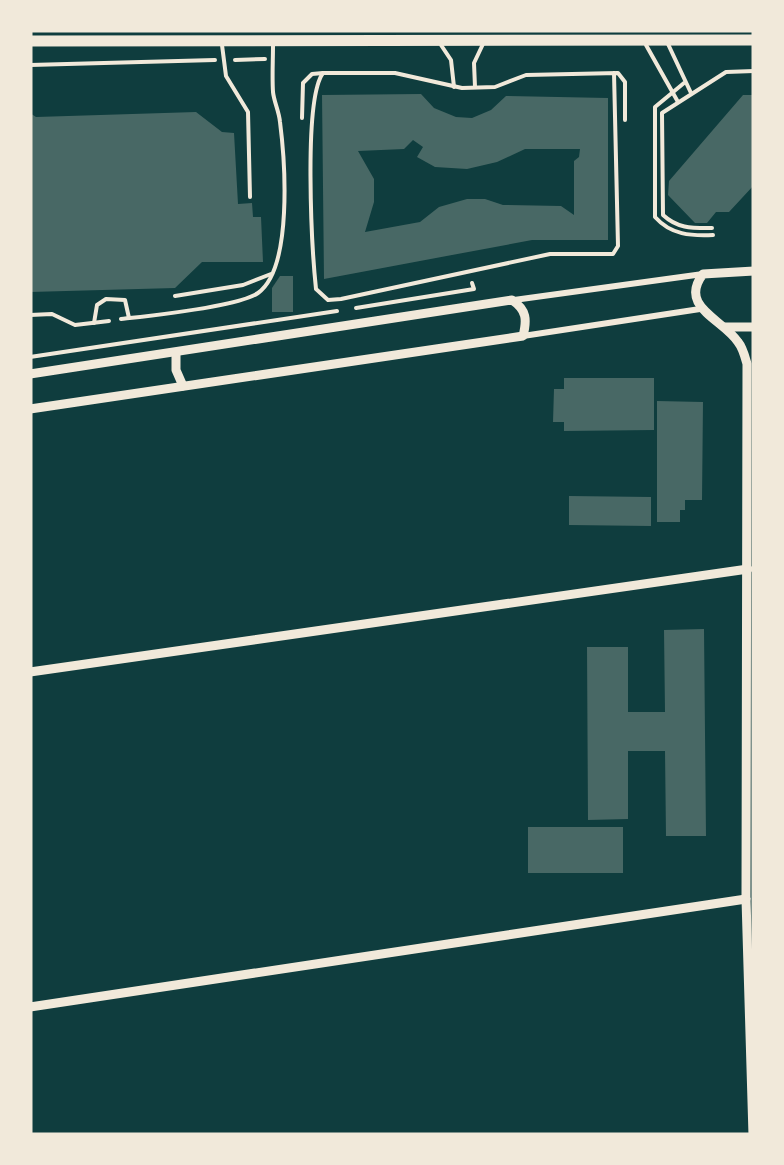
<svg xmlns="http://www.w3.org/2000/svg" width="784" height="1165" viewBox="0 0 784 1165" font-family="'Space Grotesk',sans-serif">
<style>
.building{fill:#486865;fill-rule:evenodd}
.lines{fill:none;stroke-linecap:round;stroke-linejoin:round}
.path{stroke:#f1e9da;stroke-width:4}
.service{stroke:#f1e9da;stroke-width:4}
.pedestrian{stroke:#f1e9da;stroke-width:6}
.minor{stroke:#f1e9da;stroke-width:9}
.secondary{stroke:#f1e9da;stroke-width:11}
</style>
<rect width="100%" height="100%" fill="#0f3d3e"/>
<!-- building -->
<g class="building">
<path d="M421,94L434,108L456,117L472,118L491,110L506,96L608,98V240H532L324,279L322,95ZM413,140L423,147L417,157L435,167L467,169L497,162L525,149H580L579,157L574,161V215L561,206L503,205L485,199H467L439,207L420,222L365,232L374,202V179L358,151L404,149Z"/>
<path d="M743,95H754V185L729,212H716L707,223H695L668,195L669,181Z"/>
<path d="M196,112L222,132L234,133L238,204L252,203L253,217H261L263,262H202L175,288L30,292V113L36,117Z"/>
<path d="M280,276H293V312H272V288Z"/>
<path d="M564,378H654V430L564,431V422H553L554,389H564Z"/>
<path d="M657,401L703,402L702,500H685V510H680V522H657Z"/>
<path d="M569,496L651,497V526L569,525Z"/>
<path d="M704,629L706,836H666L665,751H628V819L588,820L587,647H628V712H665L664,630Z"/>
<rect x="528" y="827" width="95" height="46"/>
</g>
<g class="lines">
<!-- path -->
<g class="path">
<path d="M235,60L265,59"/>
<path d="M30,65L215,60"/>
<path d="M356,308L474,289L472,283"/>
<path d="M30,357L337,311"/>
</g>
<!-- service -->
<g class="service">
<path d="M668,44L691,93"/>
<path d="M222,45L226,76L248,112L250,197"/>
<path d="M441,45L451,60L454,87"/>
<path d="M646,45L678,102"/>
<path d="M614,73L618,246L613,254H550L341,299L328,300L316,289C312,251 303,100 323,73H395L462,88L495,87L526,75L618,73L625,82V120"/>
<path d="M684,83L655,107V217C671,235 691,236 713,235"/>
<path d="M475,87L474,63L483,44"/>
<path d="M302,118L303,83L312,74L323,73"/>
<path d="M712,228C693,228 678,229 663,215L662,113L726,72L754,71"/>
<path d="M175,296L243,285L271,274"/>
<path d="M30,315L52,314L75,325L109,321"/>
<path d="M121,319C148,316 238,307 258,293C293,268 285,161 280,122C279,111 274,102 273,92C272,76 273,61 273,45"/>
<path d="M94,323L97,305L106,299L125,300L129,318"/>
</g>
<!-- pedestrian -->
<g class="pedestrian">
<path d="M514,300L703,274"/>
<path d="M523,336L700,309"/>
</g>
<!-- minor -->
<g class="minor">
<path d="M725,327H754"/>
<path d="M176,353V370L183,386"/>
<path d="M30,374L512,300C527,310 527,320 523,336L30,409"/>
<path d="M30,672L748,569"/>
<path d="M30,1007L746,899"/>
<path d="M753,1135L746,899L747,364C745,357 743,348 738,342C723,319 678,307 703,274L754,271"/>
</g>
<!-- secondary -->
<path class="secondary" d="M30,41L754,40"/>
</g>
<!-- border -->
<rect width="784" height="1165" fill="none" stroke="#f1e9da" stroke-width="65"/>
</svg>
